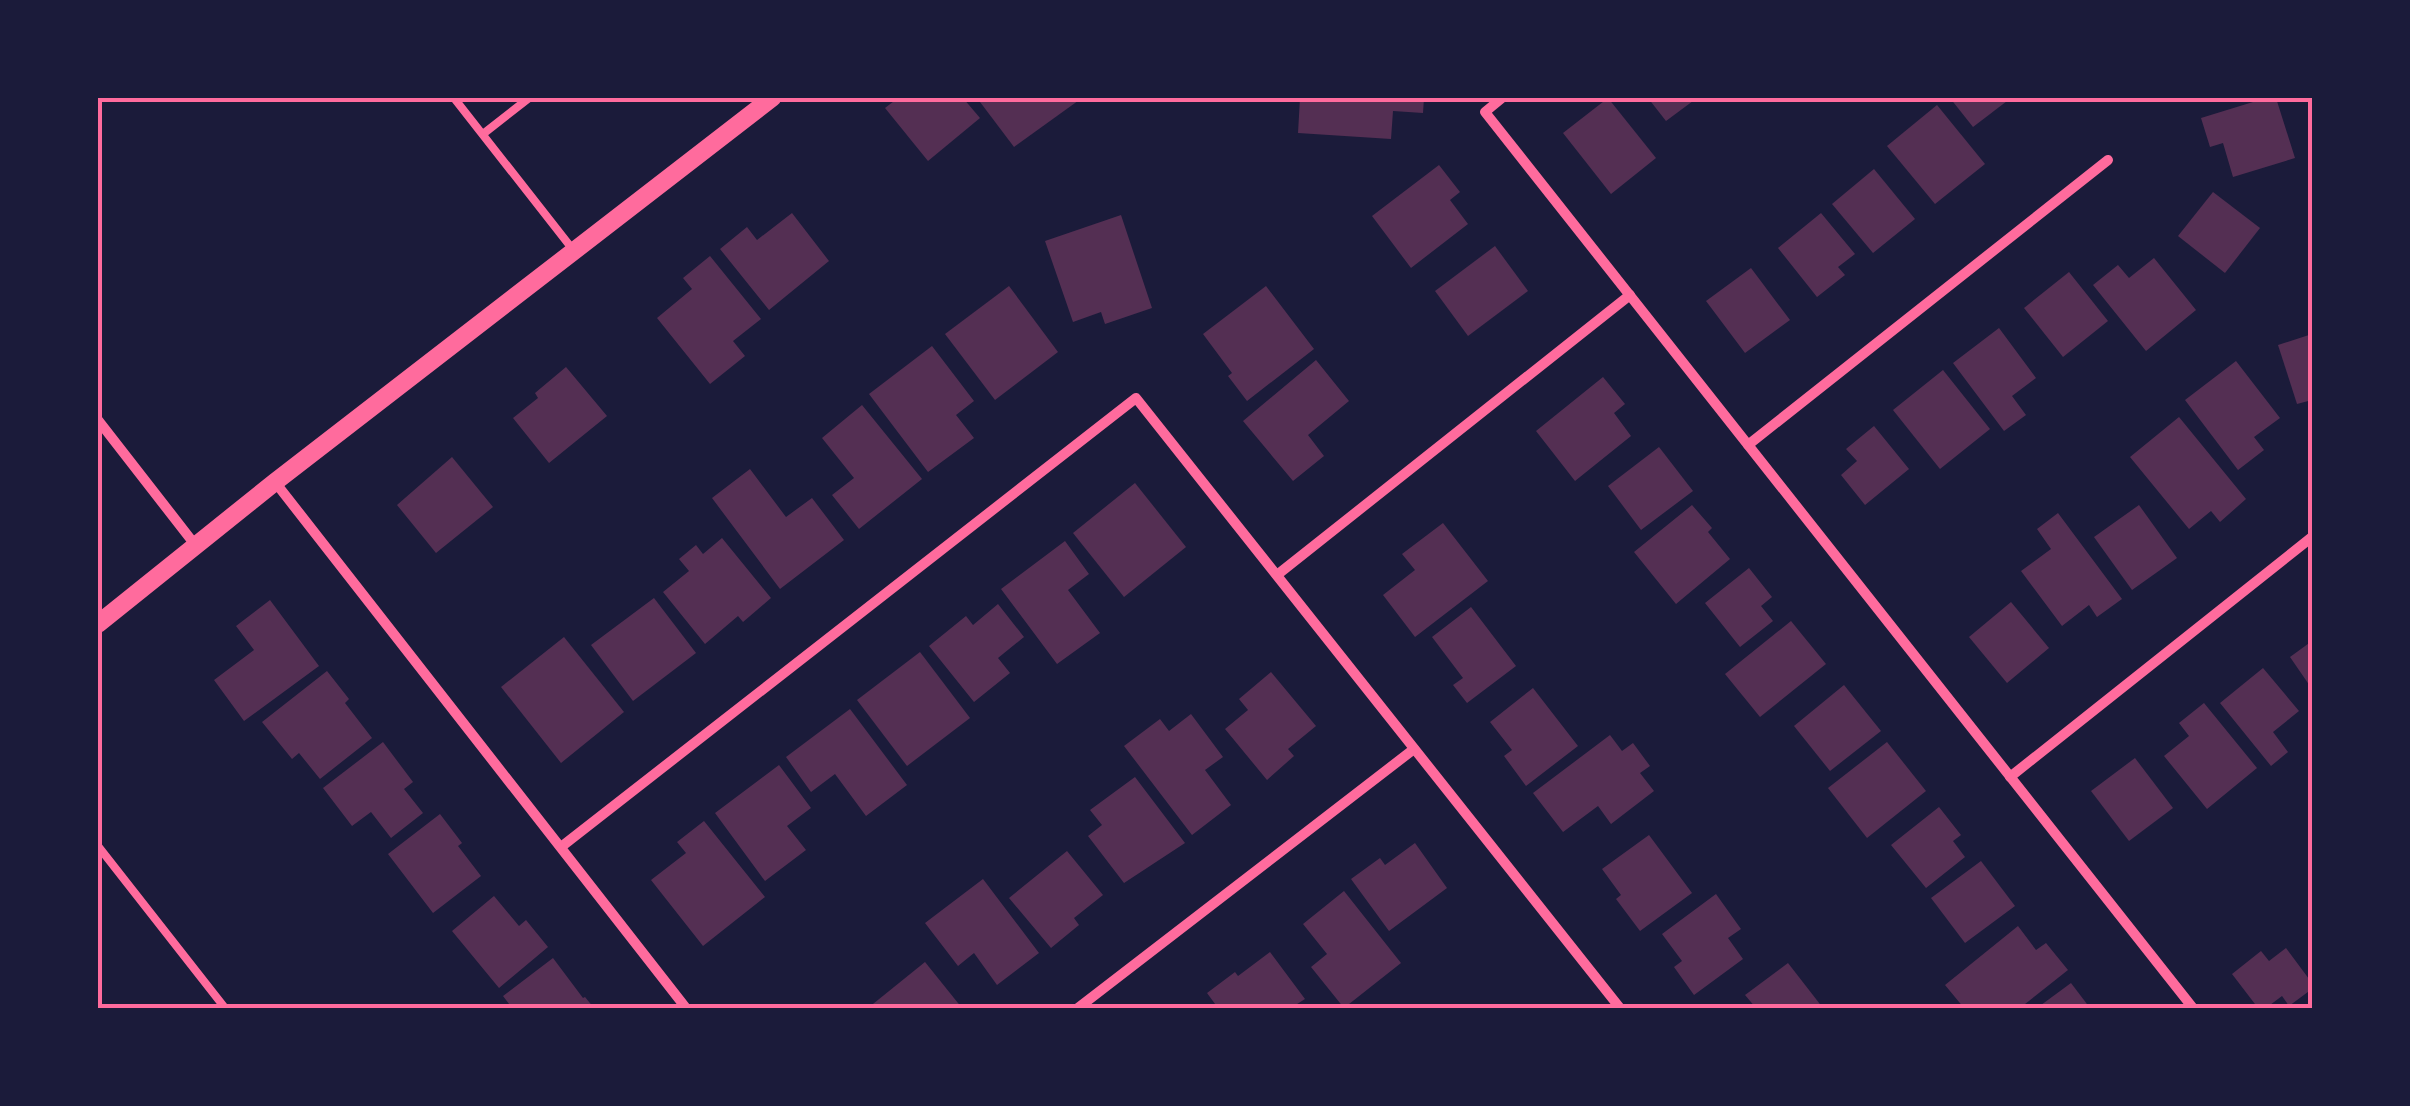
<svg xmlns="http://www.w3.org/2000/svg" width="2410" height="1106" viewBox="0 0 2410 1106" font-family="'PT Sans',sans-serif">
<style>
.building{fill:#542f53}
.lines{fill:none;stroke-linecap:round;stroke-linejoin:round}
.service{stroke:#ff6b9d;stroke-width:8}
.minor{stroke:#ff6b9d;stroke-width:10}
.tertiary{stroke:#ff6b9d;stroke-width:18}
.neatline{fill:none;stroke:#ff6b9d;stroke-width:4}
</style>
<rect width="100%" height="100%" fill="#1b1b3a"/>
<!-- building -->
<g class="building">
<path d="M898,98H963L980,118L928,161L885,108Z"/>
<path d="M977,98H1082L1014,147Z"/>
<path d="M1300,98H1424L1423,113L1393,111L1391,139L1298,133Z"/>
<path d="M1608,98L1656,158L1611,194L1563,133Z"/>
<path d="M1648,98H1697L1666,121Z"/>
<path d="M1950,98H2011L1973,127Z"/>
<path d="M2266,98H2276L2295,158L2233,177L2223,143L2210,147L2201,118Z"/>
<path d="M1937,105L1985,164L1935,204L1887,146Z"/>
<path d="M1439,165L1460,192L1450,200L1468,224L1411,268L1372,216Z"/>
<path d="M1874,169L1915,219L1873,253L1832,204Z"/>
<path d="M2213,192L2260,228L2225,273L2178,236Z"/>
<path d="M792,213L829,261L769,310L720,249L747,227L757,240Z"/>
<path d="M1821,213L1855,254L1838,267L1845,275L1817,297L1778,248Z"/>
<path d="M1121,215L1152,308L1105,324L1101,312L1073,322L1045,241Z"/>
<path d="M1495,246L1528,291L1468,336L1435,291Z"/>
<path d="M710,256L761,319L733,341L745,356L710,384L657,318L692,289L683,278Z"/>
<path d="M2154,258L2196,310L2146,351L2093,285L2118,265L2129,278Z"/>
<path d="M1751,268L1790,320L1745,353L1706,301Z"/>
<path d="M2069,272L2108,321L2063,357L2024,308Z"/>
<path d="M1009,286L1058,352L995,400L945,334Z"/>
<path d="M1266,286L1314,349L1247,401L1228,376L1232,373L1203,334Z"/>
<path d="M1999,328L2036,378L2012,396L2026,415L2004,431L1953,363Z"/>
<path d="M2312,334V400L2297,404L2278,345Z"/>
<path d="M932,346L974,401L956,415L974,438L928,472L869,394Z"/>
<path d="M1316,360L1349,401L1308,435L1324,456L1293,481L1243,421Z"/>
<path d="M2236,361L2280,418L2254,437L2264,450L2238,470L2185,400Z"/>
<path d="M566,367L607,416L549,463L513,418L538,398L535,393Z"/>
<path d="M1943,370L1990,429L1940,469L1893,410Z"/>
<path d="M1603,377L1625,404L1614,413L1631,436L1575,481L1536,431Z"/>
<path d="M862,405L922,479L859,529L832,495L854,478L822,438Z"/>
<path d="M2179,417L2246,499L2220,522L2211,511L2189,529L2130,457Z"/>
<path d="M1874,426L1909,469L1865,505L1841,475L1857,461L1846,449Z"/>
<path d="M1659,447L1693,491L1641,530L1608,486Z"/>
<path d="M452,457L493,507L436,553L397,505Z"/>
<path d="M750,469L786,517L812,498L844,540L780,589L712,498Z"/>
<path d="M1135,483L1186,547L1124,597L1073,533Z"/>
<path d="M1692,505L1712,528L1708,532L1730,559L1676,604L1634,552Z"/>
<path d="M2139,505L2177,558L2132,590L2094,537Z"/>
<path d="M2058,513L2122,599L2097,617L2089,605L2062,626L2021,571L2051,549L2037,529Z"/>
<path d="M1443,523L1488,581L1415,637L1383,595L1415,570L1402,554Z"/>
<path d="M722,538L771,598L743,622L738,616L705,644L663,592L689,571L679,559L696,545L703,554Z"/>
<path d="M1065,541L1089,574L1068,590L1100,633L1057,664L1001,589Z"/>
<path d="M1749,568L1772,597L1761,606L1773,621L1740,647L1705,603Z"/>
<path d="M654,598L696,653L633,701L591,645Z"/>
<path d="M270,600L319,666L244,721L214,680L254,650L236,626Z"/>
<path d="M2011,602L2049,648L2007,683L1969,637Z"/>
<path d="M998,604L1024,637L998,658L1010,673L974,702L929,646L966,616L973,625Z"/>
<path d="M1471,607L1516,666L1467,703L1453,685L1463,678L1432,637Z"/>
<path d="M1791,621L1826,664L1760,717L1725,674Z"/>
<path d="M564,637L624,712L561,763L501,687Z"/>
<path d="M2312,641V689L2290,657Z"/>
<path d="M920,652L970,718L907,766L857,700Z"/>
<path d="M2263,668L2299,711L2273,732L2288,752L2271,766L2220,703Z"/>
<path d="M327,671L349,699L345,703L372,738L320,779L299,753L292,759L262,722Z"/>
<path d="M1271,672L1316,726L1288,749L1294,756L1267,780L1225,729L1248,710L1239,699Z"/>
<path d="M1844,685L1881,731L1830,771L1794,726Z"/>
<path d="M1533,688L1578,746L1526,786L1504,756L1512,750L1490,722Z"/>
<path d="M2204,703L2257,768L2207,809L2164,756L2189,736L2179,723Z"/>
<path d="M850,709L907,785L866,816L835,774L811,792L786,757Z"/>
<path d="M1191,714L1223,757L1205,770L1231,805L1192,835L1124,746L1160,719L1169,731Z"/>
<path d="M1610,735L1622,751L1633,743L1650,766L1640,773L1654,791L1611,824L1598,806L1563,832L1533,793Z"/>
<path d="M383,742L413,782L404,789L423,813L391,838L371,812L352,826L323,788Z"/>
<path d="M1887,742L1926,791L1867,838L1828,788Z"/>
<path d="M2135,758L2173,808L2129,841L2091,791Z"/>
<path d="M779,765L811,808L787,826L806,850L765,881L715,813Z"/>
<path d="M1135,777L1185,843L1124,883L1088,836L1102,825L1090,810Z"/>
<path d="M1939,807L1961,835L1953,841L1965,857L1926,888L1891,845Z"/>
<path d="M440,814L462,843L458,846L481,876L433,913L388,854Z"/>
<path d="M704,821L765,897L703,946L651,880L686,853L677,842Z"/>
<path d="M1649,835L1692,893L1640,931L1616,899L1621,895L1602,869Z"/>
<path d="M1415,843L1447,888L1389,931L1351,879L1380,858L1385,865Z"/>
<path d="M1067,851L1103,895L1074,918L1079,925L1051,948L1009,898Z"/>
<path d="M1981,861L2015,906L1965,943L1931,898Z"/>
<path d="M983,879L1039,953L997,985L974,953L958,966L925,923Z"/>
<path d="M1344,891L1401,963L1344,1008L1311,967L1327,954L1303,924Z"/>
<path d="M1716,894L1741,929L1728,938L1743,959L1694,995L1674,967L1682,961L1662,934Z"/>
<path d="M494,896L519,926L526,920L548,947L499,988L452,931Z"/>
<path d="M2018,926L2036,950L2046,943L2068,970L2020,1008H1964L1945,985Z"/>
<path d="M2286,948L2312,983V989L2289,1006L2282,996L2266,1008H2258L2232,974L2261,951L2269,961Z"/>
<path d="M1270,952L1305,999L1291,1008H1218L1207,993L1235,972L1238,976Z"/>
<path d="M553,958L583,998L585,997L594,1008H512L503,996Z"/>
<path d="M925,962L962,1008H868Z"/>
<path d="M1788,963L1823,1008H1756L1745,995Z"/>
<path d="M2071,983L2090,1008H2037Z"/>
</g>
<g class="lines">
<!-- service -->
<g class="service">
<path d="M454,98L574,251"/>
<path d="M483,134L529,98"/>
<path d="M98,846L225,1008"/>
</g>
<!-- minor -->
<g class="minor">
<path d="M1502,98L1485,112L2193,1008"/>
<path d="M98,420L196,546"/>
<path d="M1748,445L2108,160"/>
<path d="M275,482L686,1008"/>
<path d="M1277,575L1630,295"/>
<path d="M2010,777L2312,537"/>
<path d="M561,847L1136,398L1620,1008"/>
<path d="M1078,1008L1414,749"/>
</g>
<!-- tertiary -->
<path class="tertiary" d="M98,624L275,482L772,98"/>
</g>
<!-- border -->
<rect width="2410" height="1106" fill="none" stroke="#1b1b3a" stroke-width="200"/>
<rect x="100" y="100" width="2210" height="906" class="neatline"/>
</svg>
